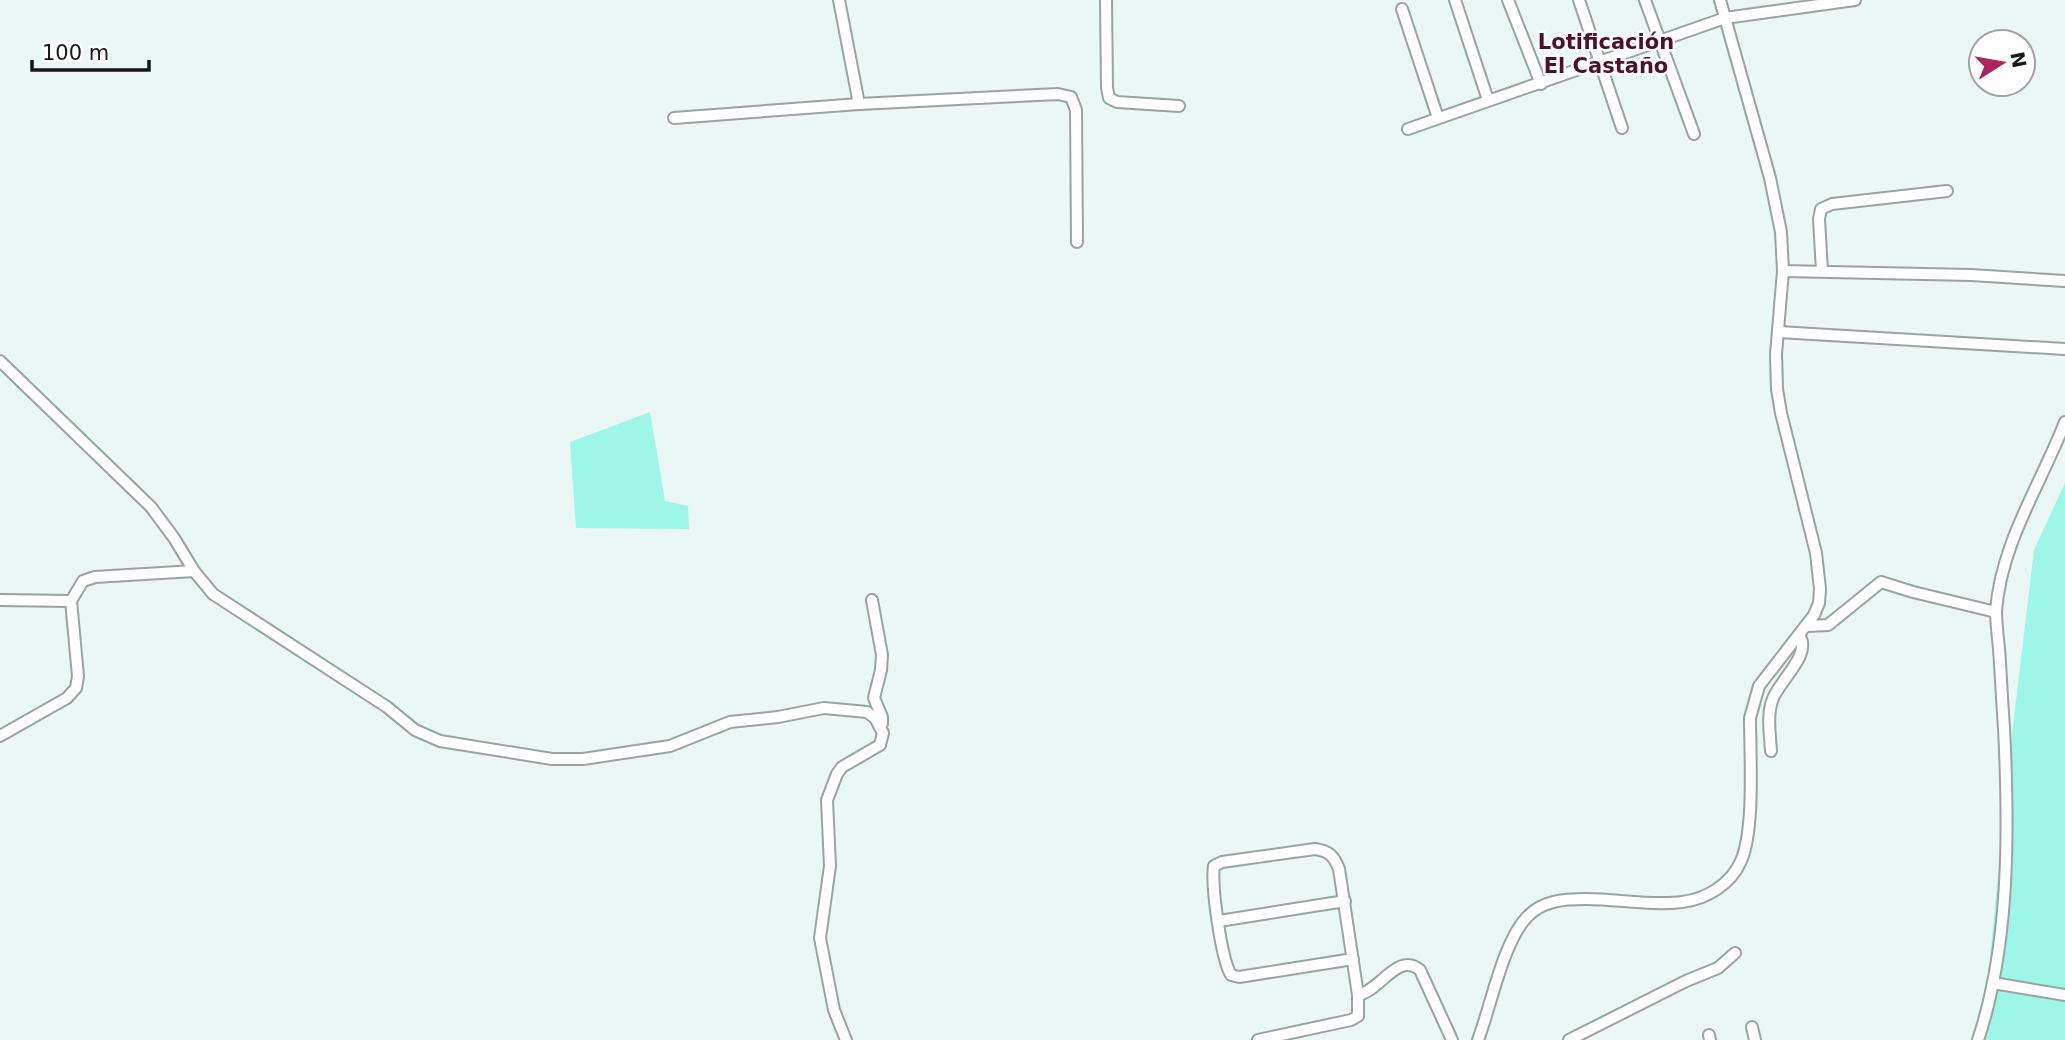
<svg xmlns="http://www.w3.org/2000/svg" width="2065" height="1040" viewBox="0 0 2065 1040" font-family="'DejaVu Sans',sans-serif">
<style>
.green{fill:#9ef7e6}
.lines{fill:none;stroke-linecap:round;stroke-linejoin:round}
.minor-casing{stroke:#99a4a2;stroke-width:14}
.minor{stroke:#fff;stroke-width:10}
.labels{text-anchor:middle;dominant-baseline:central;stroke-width:5;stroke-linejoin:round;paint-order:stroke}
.neighbourhood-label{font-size:21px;font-weight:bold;fill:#510e2a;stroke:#fff}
</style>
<rect width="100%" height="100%" fill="#eaf7f4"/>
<!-- green -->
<g class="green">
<path d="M650,412L665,501L688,506L689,529L576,528L570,442Z"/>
<path d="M2065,483V1040H1975L1983,1032L2009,759L2034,550Z"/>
</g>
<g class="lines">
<defs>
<g id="minor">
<path d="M839,0L859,104"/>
<path d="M1106,0L1107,88L1109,98L1117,102L1179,106"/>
<path d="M1455,0L1488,100"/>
<path d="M1508,0L1541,84"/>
<path d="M1579,0L1622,128"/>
<path d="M1645,0L1694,134"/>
<path d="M1402,9L1438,118"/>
<path d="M674,118L859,104L1058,94L1071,97L1076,110L1077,242"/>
<path d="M1408,129L1725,18L1855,0"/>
<path d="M1783,271L1971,275L2065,281"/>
<path d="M1822,271L1819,219L1821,209L1832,204L1947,191"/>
<path d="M1779,332L2065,349"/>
<path d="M0,361L151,507L174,538L194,571L213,594L387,707L415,730L440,741L552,759H583L670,746L730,722L778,717L824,708L867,712L875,718L883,733L880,745L842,767L837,774L827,800L830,866L820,938L834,1010L846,1040"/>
<path d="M0,600L71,601"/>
<path d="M872,600L882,655L881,670L874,698L882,717V724"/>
<path d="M1807,626L1828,625L1881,582L1913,592L1996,612"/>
<path d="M0,736L67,698L76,688L78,676L71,601L83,581L95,577L194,571"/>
<path d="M1771,751C1770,735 1767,716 1772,701C1778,681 1813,655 1799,635"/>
<path d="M1219,921L1345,901"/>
<path d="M1993,983L2065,995"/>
<path d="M1358,995C1380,991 1398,951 1420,970L1452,1040"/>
<path d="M1752,1027L1755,1040"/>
<path d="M1709,1035L1710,1040"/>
<path d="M1258,1040L1351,1020L1358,1016V995L1339,869C1334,856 1329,851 1315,849L1222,862L1214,866C1211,885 1221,958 1231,975L1239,977L1353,959"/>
<path d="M1478,1040C1491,1006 1503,942 1527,917C1543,900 1565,899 1586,899C1618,899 1651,906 1682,902C1707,899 1731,884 1741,861C1755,829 1750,754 1750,718L1759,686L1814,615L1819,603L1820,589L1816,553L1781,413L1777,389L1776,354L1783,271L1781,232L1770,178L1720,0"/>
<path d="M1569,1040L1686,981L1718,968L1735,953"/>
<path d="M1978,1040C2010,944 2009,829 2004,728C2002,702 2001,675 1999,649C1998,637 1996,623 1996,611C2001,543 2041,484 2065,422"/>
</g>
</defs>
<!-- minor casing -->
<use href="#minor" class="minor-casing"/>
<!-- minor -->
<use href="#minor" class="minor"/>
</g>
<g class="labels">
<!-- neighbourhood labels -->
<g class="neighbourhood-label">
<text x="1606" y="42">Lotificación<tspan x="1606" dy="24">El Castaño</tspan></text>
</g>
</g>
<!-- north arrow -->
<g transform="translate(2002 63) rotate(79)"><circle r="33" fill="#ffffff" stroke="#a1a3a3" stroke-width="2"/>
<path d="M0-5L12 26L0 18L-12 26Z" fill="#af235f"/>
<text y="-10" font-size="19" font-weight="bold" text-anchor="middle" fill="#151918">N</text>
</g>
<!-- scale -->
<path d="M32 60v10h117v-10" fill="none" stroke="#151918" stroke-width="3.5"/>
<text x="42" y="60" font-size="21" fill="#151918" stroke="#ffffff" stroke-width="5" paint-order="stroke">100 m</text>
</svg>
